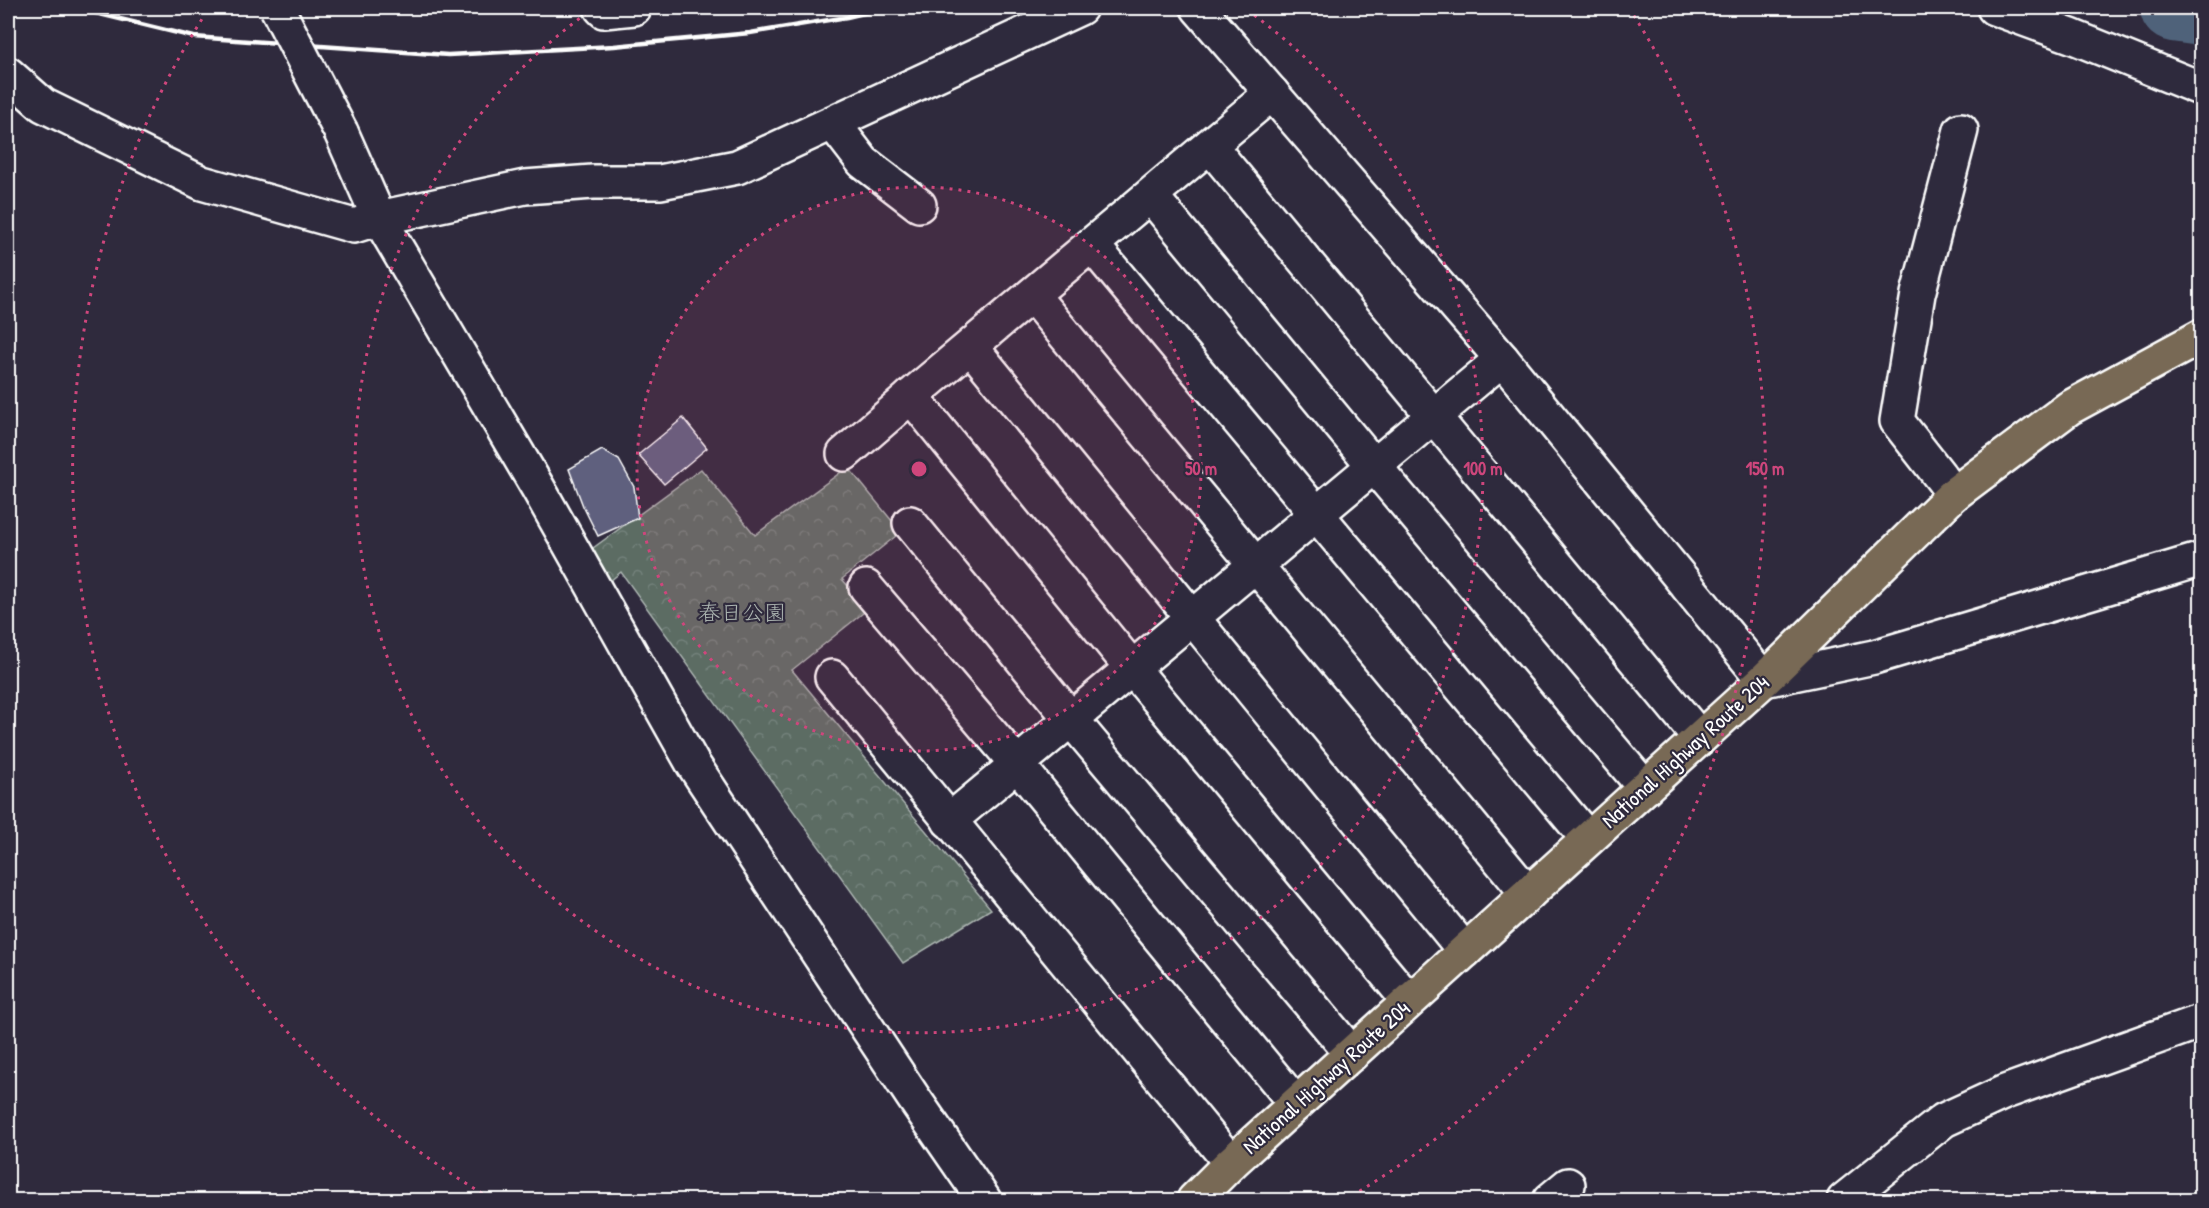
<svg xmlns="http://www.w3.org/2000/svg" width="2209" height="1208" viewBox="0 0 2209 1208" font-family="'Patrick Hand','Klee One',sans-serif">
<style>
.park{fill:url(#park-crowns);stroke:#adb6b2;stroke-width:1.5}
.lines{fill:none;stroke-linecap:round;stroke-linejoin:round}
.river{stroke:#4f627a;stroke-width:68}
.building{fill:#5f607e;stroke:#fff;stroke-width:1.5}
.minor-casing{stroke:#fff;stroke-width:38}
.highway-casing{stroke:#fff;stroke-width:38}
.minor{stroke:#2f2a3d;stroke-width:33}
.highway{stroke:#786954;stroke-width:33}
.rail{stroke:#fff;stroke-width:4.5}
.minor-bridge-casing{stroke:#fff;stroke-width:38;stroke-linecap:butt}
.minor-bridge{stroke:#2f2a3d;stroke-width:33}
.ring{fill:none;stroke:#ce467c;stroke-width:3;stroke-dasharray:3 6}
.labels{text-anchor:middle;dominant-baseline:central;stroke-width:4.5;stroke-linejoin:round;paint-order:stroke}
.park-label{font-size:22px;fill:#adb6b2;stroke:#2f2a3d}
.street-label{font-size:22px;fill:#fff;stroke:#2f2a3d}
.centre{fill:#ce467c;stroke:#2f2a3d;stroke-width:3}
.ring-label{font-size:18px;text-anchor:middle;font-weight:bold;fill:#ce467c;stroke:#2f2a3d;stroke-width:4.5;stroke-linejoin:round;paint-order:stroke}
</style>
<defs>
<pattern id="park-crowns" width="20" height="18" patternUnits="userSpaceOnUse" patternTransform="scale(1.5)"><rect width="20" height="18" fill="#5b6c64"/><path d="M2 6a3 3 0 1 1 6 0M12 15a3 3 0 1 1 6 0" fill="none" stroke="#74827b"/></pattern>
</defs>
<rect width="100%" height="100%" fill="#2f2a3d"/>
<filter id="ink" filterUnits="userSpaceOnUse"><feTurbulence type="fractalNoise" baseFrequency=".0167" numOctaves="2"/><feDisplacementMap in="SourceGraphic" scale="12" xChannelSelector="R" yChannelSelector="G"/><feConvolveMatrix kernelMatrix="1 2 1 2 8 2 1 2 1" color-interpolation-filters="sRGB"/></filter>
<g filter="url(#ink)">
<!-- park -->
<path class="park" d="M848,467L901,532L842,579L868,609L792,670L991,909L903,963L621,572L605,585L589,551L701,469L755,535Z"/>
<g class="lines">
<!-- river -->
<path class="river" d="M2174,8L2202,12"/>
</g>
<!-- building -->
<g class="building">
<path d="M683,418L707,448L664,484L638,455Z"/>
<path d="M602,450L619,460L634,487L638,518L598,536L583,506L569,469Z"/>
</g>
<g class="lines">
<defs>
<g id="minor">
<path d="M601,8L604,11L634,8"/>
<path d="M1198,8L1502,359L1764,680L1874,657L2202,559"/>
<path d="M1994,8L2071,36L2202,89"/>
<path d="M8,74L43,105L202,183L354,226L379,218L525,187L593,182H660L737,167L1080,8"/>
<path d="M1272,93L911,396L1132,668L1409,1001"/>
<path d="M833,123L863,162L919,205"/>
<path d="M341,132L379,218L538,488L693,764L913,1097L984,1200"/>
<path d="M1210,146L1700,738"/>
<path d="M1151,196L1374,466L1645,788"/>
<path d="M1092,245L1588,839"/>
<path d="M1032,295L1528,894"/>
<path d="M971,347L1465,951"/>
<path d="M844,454L911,396"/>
<path d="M1954,494L1897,421L1918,294L1961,130"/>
<path d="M910,523L1071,719L1352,1054"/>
<path d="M866,587L1017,764L1296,1104"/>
<path d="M832,677L1231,1163"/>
<path d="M949,821L1502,359"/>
<path d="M1550,1200L1568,1185"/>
<path d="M1844,1200L1944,1120L2005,1092L2202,1021"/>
</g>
<path id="highway" d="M1194,1200L1231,1163L1764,680L1954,494L2069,408L2202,336"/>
</defs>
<!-- minor casing -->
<use href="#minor" class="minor-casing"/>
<!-- highway casing -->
<use href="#highway" class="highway-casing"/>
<!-- minor -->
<use href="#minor" class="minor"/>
<!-- highway -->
<use href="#highway" class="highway"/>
<!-- rail -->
<path class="rail" d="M75,8L194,37L448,55L614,46L750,33L847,17L885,8"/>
<defs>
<path id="minor-bridge" d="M277,8L341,132"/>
</defs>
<!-- minor-bridge casing -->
<use href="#minor-bridge" class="minor-bridge-casing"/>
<!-- minor-bridge -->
<use href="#minor-bridge" class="minor-bridge"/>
</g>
</g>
<!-- distance rings -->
<circle cx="919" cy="469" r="282" fill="#ce467c" fill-opacity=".12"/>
<g class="ring">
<circle cx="919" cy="469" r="282"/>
<path d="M1247 10A564 564 0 1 1 591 10"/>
<path d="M490 1198A846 846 0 0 1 209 8M1629 8A846 846 0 0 1 1348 1198"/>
</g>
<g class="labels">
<!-- park labels -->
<g class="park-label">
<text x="742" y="612">春日公園</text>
</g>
<!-- street labels -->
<g class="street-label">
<text transform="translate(1685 751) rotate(-42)">National Highway Route 204</text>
<text transform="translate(1326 1077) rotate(-42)">National Highway Route 204</text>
</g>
</g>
<circle cx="919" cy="469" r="9" class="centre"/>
<g class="ring-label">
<text x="1201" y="475">50 m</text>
<text x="1483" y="475">100 m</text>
<text x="1765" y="475">150 m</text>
</g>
<!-- margin -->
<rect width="2209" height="1208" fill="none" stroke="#2f2a3d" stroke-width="30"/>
<rect x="15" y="15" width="2179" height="1178" fill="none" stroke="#fff" stroke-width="2" filter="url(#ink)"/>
</svg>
